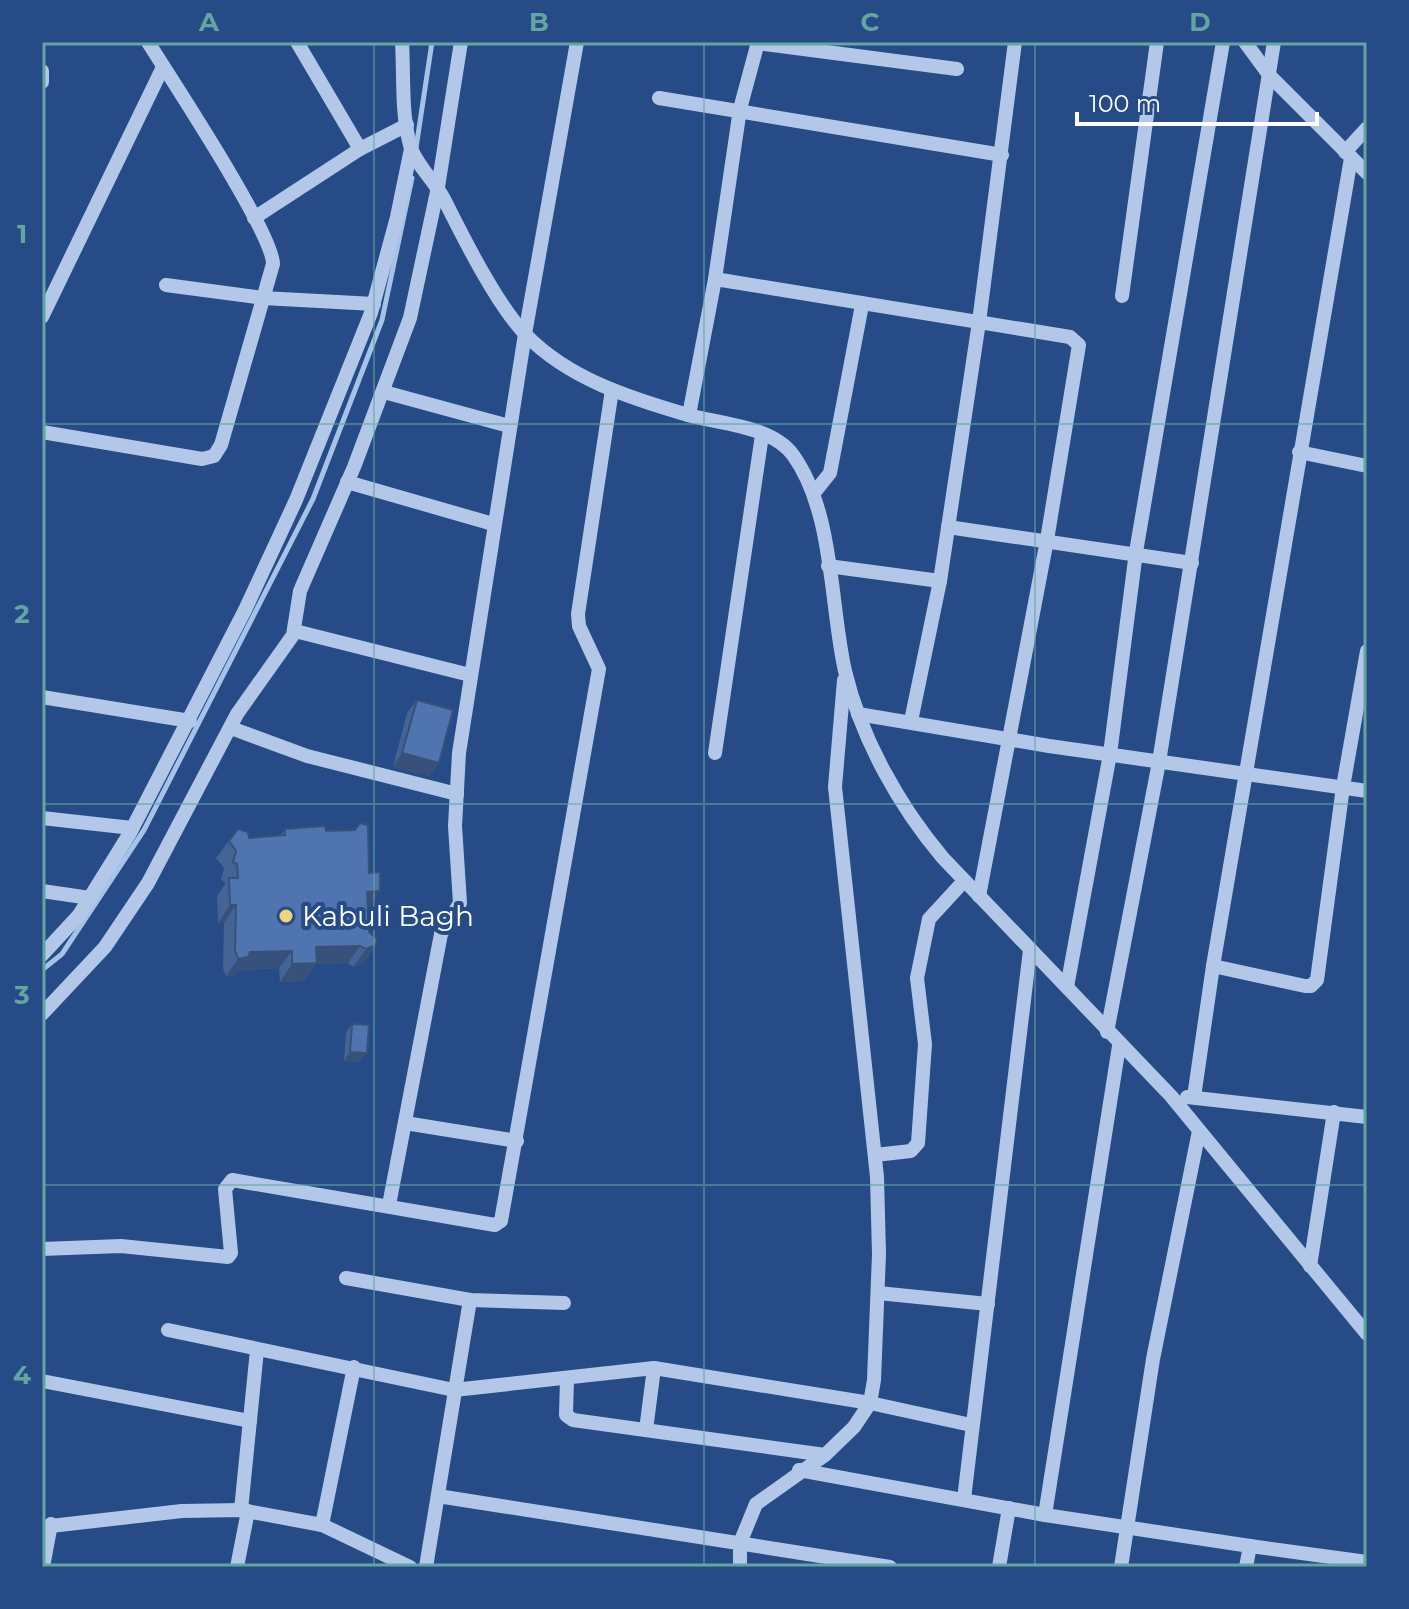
<svg xmlns="http://www.w3.org/2000/svg" width="1409" height="1609" viewBox="0 0 1409 1609" font-family="Montserrat,sans-serif">
<style>
.lines{fill:none;stroke-linecap:round;stroke-linejoin:round}
.stream{stroke:#a7c2e9;stroke-width:5}
.minor{stroke:#b3c8e8;stroke-width:14}
.wall{fill:#446496}
.shaded-wall{fill:#37517a}
.building{fill:#4f74af;stroke:#37517a;stroke-width:2}
.grid{fill:none;stroke:#63a6a1;stroke-width:2;stroke-opacity:0.55}
.poi-dot{fill:#f1d578;stroke:#274b87;stroke-width:3}
.labels{text-anchor:middle;dominant-baseline:central;stroke-width:8;stroke-linejoin:round;paint-order:stroke}
.poi-label{font-size:28px;fill:#fff;stroke:#274b87;text-anchor:start}
.neatline{fill:none;stroke:#63a6a1;stroke-width:3}
.grid-label{font-size:26px;text-anchor:middle;font-weight:bold;fill:#63a6a1}
</style>
<rect width="100%" height="100%" fill="#274b87"/>
<g class="lines">
<!-- stream -->
<g class="stream">
<path d="M416,148L432,42"/>
<path d="M42,970L62,954L144,830L313,499L382,320L412,178"/>
</g>
<!-- minor -->
<g class="minor">
<path d="M297,42L360,149"/>
<path d="M402,42C404,75 401,112 410,145C415,164 436,182 445,201C464,239 497,305 526,335C569,379 630,398 688,415C720,424 772,426 793,455C834,512 830,605 845,671C861,738 899,806 943,858L1171,1096L1367,1334"/>
<path d="M1245,42L1270,76L1367,173"/>
<path d="M757,43L957,69"/>
<path d="M42,71V82"/>
<path d="M659,98L1002,155"/>
<path d="M1345,152L1367,128"/>
<path d="M254,218L360,149L407,125"/>
<path d="M715,279L1070,337L1079,345L1047,540L979,896"/>
<path d="M166,285L263,298L374,304"/>
<path d="M1122,296L1157,42"/>
<path d="M42,317L163,67"/>
<path d="M384,392L509,426"/>
<path d="M689,415L715,279L740,109L758,42"/>
<path d="M42,432L202,459L214,456L221,445L273,264C273,233 171,79 148,42"/>
<path d="M1299,452L1367,466"/>
<path d="M347,482L493,524"/>
<path d="M814,493L830,473L862,305"/>
<path d="M948,527L1192,563"/>
<path d="M828,566L940,581L979,322L1015,42"/>
<path d="M295,631L470,675"/>
<path d="M42,697L190,721"/>
<path d="M858,714L1049,746L1367,791"/>
<path d="M911,721L940,581"/>
<path d="M231,728L307,756L457,794"/>
<path d="M715,753L762,435"/>
<path d="M42,818L132,828"/>
<path d="M42,891L90,898"/>
<path d="M42,955L79,915L130,833L245,610L296,500L371,313L397,217L411,149"/>
<path d="M1213,966L1305,986H1311L1317,980L1343,787L1367,651"/>
<path d="M1067,987L1110,754L1136,552L1223,42"/>
<path d="M42,1014L105,947L148,883L237,714L293,635L300,591L354,467L410,318L438,187L461,42"/>
<path d="M1107,1032L1159,762L1274,42"/>
<path d="M1187,1097L1367,1117"/>
<path d="M1194,1097L1213,966L1351,158"/>
<path d="M405,1123L517,1141"/>
<path d="M875,1155L911,1151L918,1143L925,1044L917,978L929,919L964,881"/>
<path d="M389,1205L441,934L460,903L455,826L459,753L525,334L577,42"/>
<path d="M42,1249L121,1246L228,1257L231,1253L225,1189L232,1180L495,1225L501,1221L599,669L579,626L578,614L612,390"/>
<path d="M1310,1266L1334,1112"/>
<path d="M346,1278L470,1300L564,1303"/>
<path d="M878,1293L988,1304"/>
<path d="M168,1330L454,1390L654,1368L870,1403L971,1425"/>
<path d="M567,1379L566,1415L573,1420L825,1455"/>
<path d="M42,1381L250,1421"/>
<path d="M646,1430L654,1368"/>
<path d="M799,1470L1045,1515L1250,1546L1246,1567"/>
<path d="M438,1496L890,1567"/>
<path d="M964,1499L1030,950"/>
<path d="M241,1510L257,1350"/>
<path d="M1045,1515L1119,1046"/>
<path d="M322,1525L354,1367"/>
<path d="M42,1527L182,1511L241,1510L322,1525L410,1567"/>
<path d="M1250,1546L1367,1562"/>
<path d="M43,1567L51,1524"/>
<path d="M237,1567L248,1511"/>
<path d="M426,1567L470,1300"/>
<path d="M740,1567V1543L756,1504L825,1455L854,1427L870,1403L874,1380L879,1254L877,1177L835,787L844,680"/>
<path d="M999,1567L1009,1508"/>
<path d="M1121,1567L1153,1359L1199,1131"/>
</g>
</g>
<!-- wall -->
<g class="wall">
<path d="M417,700L439,763L429,776L393,767L407,713Z"/>
<path d="M285,829L326,831L368,908L369,932L376,945L364,962L353,967L348,963L316,964L304,981L280,982L279,968L239,970L235,975L226,976L223,968L224,923H218L217,896L225,884V882L221,880L224,868L216,858L229,841L249,838L280,836Z"/>
<path d="M352,1024L360,1062L344,1061L346,1033Z"/>
</g>
<!-- shaded-wall -->
<g class="shaded-wall">
<path d="M402,753L439,763L429,776L393,767Z"/>
<path d="M380,891L368,908L367,892Z"/>
<path d="M230,905H236L224,923H218Z"/>
<path d="M376,945L364,962L353,967L366,949Z"/>
<path d="M360,946L348,963L316,964L304,981L280,982L292,964L316,947Z"/>
<path d="M292,951L279,968L239,970L235,975L226,976L238,959L250,952Z"/>
<path d="M350,1052L367,1053L360,1062L344,1061Z"/>
</g>
<!-- building -->
<g class="building">
<path d="M417,700L453,710L439,763L402,753Z"/>
<path d="M360,823L368,825L369,873L380,872V891L367,892L369,932L377,939L376,945L366,949L360,946L316,947L317,963L292,964V951L250,952L248,957L238,959L235,950L236,905H230L229,878H238L237,864L233,862L236,851L229,841L238,829L248,832L249,838L285,835V829L325,826L326,831L355,830Z"/>
<path d="M352,1024L369,1025L367,1053L350,1052Z"/>
</g>
<!-- grid -->
<path class="grid" d="M374,42V1567M704,42V1567M1035,42V1567M42,424H1367M42,804H1367M42,1185H1367"/>
<!-- markers -->
<circle class="poi-dot" cx="286" cy="916" r="8"/>
<g class="labels">
<!-- poi labels -->
<g class="poi-label">
<text x="302" y="916">Kabuli Bagh</text>
</g>
</g>
<!-- border -->
<rect width="1409" height="1609" fill="none" stroke="#274b87" stroke-width="88"/>
<!-- scale -->
<path d="M1077 112v12h240v-12" fill="none" stroke="#ffffff" stroke-width="4"/>
<text x="1089" y="112" font-size="24" fill="#ffffff" stroke="#274b87" stroke-width="6" paint-order="stroke">100 m</text>
<rect x="44" y="44" width="1321" height="1521" class="neatline"/>
<g class="grid-label">
<text x="209" y="31">A</text>
<text x="539" y="31">B</text>
<text x="870" y="31">C</text>
<text x="1200" y="31">D</text>
<text x="22" y="243">1</text>
<text x="22" y="623">2</text>
<text x="22" y="1004">3</text>
<text x="22" y="1384">4</text>
</g>
</svg>
